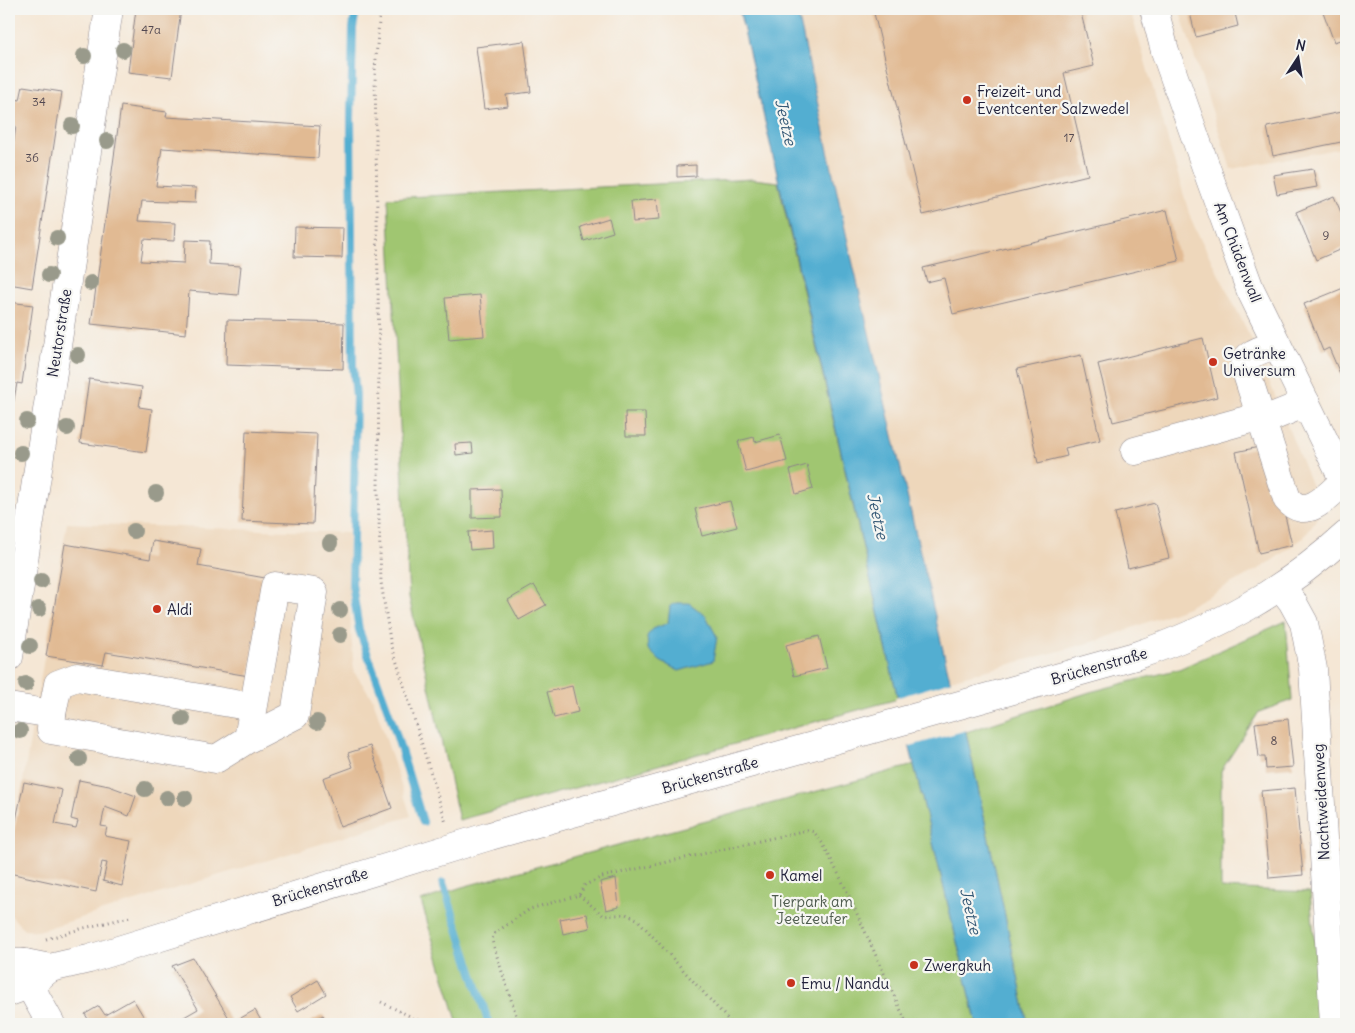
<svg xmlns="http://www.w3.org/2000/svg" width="1355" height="1033" viewBox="0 0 1355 1033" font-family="Delius,sans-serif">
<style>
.built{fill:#eed7bb}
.green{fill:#a0c671;stroke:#617456}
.water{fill:#53aed1;stroke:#3a6886}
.pier{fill:#f5e7d5}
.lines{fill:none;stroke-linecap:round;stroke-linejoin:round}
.stream{stroke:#53aed1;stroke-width:8}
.building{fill:#e1ba93}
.minor-casing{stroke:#8c8488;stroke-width:29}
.major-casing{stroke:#8c8488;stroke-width:29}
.path{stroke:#8c8488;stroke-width:3;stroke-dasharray:1 4;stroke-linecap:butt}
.minor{stroke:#fff;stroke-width:28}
.major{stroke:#fff;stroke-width:28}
.tree{fill:#999a8b}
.poi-dot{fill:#c8321e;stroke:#f6f6f2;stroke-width:2}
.labels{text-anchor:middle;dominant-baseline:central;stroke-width:4.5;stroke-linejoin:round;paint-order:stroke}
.number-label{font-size:12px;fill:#524851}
.poi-label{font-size:15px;fill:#22223b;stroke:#f6f6f2;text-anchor:start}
.street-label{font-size:15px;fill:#22223b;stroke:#f6f6f2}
.park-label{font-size:15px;fill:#4e5b4e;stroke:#f6f6f2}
.water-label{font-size:16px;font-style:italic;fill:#365a77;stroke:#f6f6f2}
</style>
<rect width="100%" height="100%" fill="#f6f6f2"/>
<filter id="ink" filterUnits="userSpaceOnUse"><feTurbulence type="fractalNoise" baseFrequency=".02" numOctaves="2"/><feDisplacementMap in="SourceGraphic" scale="10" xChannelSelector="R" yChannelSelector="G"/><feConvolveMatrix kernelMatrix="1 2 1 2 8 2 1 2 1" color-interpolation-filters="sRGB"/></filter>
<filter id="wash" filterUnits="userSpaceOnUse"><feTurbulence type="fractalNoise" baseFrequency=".0096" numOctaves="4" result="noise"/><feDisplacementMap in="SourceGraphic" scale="20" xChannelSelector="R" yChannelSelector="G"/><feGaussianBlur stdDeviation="1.12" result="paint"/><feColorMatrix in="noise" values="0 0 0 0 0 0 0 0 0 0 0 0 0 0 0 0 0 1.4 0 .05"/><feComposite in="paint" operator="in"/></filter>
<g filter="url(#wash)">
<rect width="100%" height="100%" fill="#f5e7d5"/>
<!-- built -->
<g class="built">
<path d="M797,9H1130L1191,220L1253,342L1322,511L1303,538L1266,565L1187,607L1100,640L950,680L849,247Z"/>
<path d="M1179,9H1346V147L1231,169Z"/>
<path d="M67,523L348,533L350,617L354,672L373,699L411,816L38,931L24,930L9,913V864Z"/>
</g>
<!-- green -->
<g class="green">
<path d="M753,179L778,182L898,699L459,820L409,597L388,198Z"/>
<path d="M1286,621L1292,700L1259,712L1221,771V888L1310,892L1322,1024H1028L966,732L1090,692L1179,669Z"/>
<path d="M914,765L977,1024H458L421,901L462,887Z"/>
</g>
<!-- water -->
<g class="water">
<path d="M739,9H797L849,247L950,680L966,732L1028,1024H977L898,699Z"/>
<path d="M676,603H689L706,616L717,637L713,661L679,671L660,661L648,649L647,636L653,629L668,623L670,606Z"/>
</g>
<!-- pier -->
<path class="pier" d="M952,681L967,730L907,747L895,698Z"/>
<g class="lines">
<!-- stream -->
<g class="stream">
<path d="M356,9L353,28L351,118L353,366L356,396L352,584L359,630L393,724L423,822"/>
<path d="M443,883L489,1024"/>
</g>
</g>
<g id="blocks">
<!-- building -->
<g class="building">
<path d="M136,9H181L172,77L128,72Z"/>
<path d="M873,9H1080L1094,66L1064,73L1088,175L923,215Z"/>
<path d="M1189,9H1234L1238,26L1196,37Z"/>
<path d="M1322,9H1346V38L1334,42Z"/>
<path d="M524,41L531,92L506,95L508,106L484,109L476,47Z"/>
<path d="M23,86L62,92L32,288L9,284V167H10L16,126L9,125V98L20,100Z"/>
<path d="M121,106L167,112L166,117L320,126L318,158L162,148L156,186L196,188L195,203L142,201L139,221L175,223L174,241L144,239L141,261L184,263L185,240L210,241L209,264L241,266L238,295L189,291L186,334L91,324Z"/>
<path d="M1346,111V141L1273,156L1267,127Z"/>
<path d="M696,165V176L677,177V166Z"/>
<path d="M1313,169L1317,187L1277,194L1273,175Z"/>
<path d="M1334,196L1346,224V247L1316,260L1296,212Z"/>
<path d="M657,199L659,220L633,222L631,201Z"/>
<path d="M1167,210L1179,261L953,314L944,278L927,282L923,268Z"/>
<path d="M609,218L613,232L584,241L580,227Z"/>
<path d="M295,227L343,228L342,258L294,257Z"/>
<path d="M1346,287V391L1343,390L1345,385L1329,348L1323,351L1304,304Z"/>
<path d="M480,295L484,336L449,339L445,298Z"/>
<path d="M9,302L33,305L22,384L17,383L10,422Z"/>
<path d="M227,320L344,323L343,369L226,365Z"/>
<path d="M1203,338L1217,397L1113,422L1098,364Z"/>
<path d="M1081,355L1100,440L1065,448L1067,456L1038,463L1017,369Z"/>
<path d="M89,379L142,387L139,407L152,409L146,452L80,443Z"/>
<path d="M625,412H645L646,436H626Z"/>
<path d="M246,431L317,434L313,524L242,521Z"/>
<path d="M780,435L787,461L746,472L738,441L754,437L755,442Z"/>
<path d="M472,443L473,453L456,455L455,444Z"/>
<path d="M1268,445L1292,545L1259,553L1236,452Z"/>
<path d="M807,465L813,489L796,494L790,470Z"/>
<path d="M501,489L502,517L472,518V490Z"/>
<path d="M730,501L737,527L702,536L695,509Z"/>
<path d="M1155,503L1169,558L1128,568L1115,513Z"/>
<path d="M492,530L493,548L470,550L468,532Z"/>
<path d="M153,541L201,549L198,566L265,578L249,676L106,652L103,665L46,656L65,544L150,559Z"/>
<path d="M534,585L546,605L519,620L508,600Z"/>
<path d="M819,636L827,668L794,676L786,645Z"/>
<path d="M572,686L578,712L554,718L547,692Z"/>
<path d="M1288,719L1293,767L1266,769L1265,757H1259L1255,723Z"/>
<path d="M370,746L392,808L340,827L323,778L353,767L348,753Z"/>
<path d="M79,780L109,786L136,796L129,816L105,807L101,826L107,827L105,836L131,841L122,886L103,881L107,863L102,862L96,892L9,873V853L24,782L62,790L55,824L76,828L78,821L71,819Z"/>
<path d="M1295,788L1303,875L1269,878L1261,791Z"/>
<path d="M616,878L619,907L606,910L600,882Z"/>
<path d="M587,914L590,928L563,934L560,919Z"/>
<path d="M193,958L232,1023L255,1010L263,1024H172L198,1009L172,966Z"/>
<path d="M318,980L326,994L298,1011L290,997Z"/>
<path d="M133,999L148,1024H91L85,1014L99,1006L105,1015Z"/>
<path d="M323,1015L328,1024H307Z"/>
</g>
</g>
</g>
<g filter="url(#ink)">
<use href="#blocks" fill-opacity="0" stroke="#8c8488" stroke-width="1"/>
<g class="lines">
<defs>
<g id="minor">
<path d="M1154,9L1165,51L1210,179L1250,289L1346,485"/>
<path d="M1306,403L1262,421L1287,499C1306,522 1329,495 1344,481"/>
<path d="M1262,421L1244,365C1246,352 1266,349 1277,344"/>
<path d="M1135,451L1261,416"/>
<path d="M1281,587L1292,601L1304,623L1313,669L1334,1024"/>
<path d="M9,657L109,9"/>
<path d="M9,707L52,714L51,730L216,759L248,739L295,715L314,592L275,586L248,739"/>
<path d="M52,714L58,684L77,677L253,707"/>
<path d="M25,963L36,997L51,1024"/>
</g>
<g id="major">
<path d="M9,963H25L50,968L89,959L490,836L1135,656C1217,628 1282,593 1346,535"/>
<path d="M9,992L31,984L50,968"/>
</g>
</defs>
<!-- minor casing -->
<use href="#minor" class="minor-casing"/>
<!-- major casing -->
<use href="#major" class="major-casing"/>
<!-- path -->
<g class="path">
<path d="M380,9L375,70L379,359L378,490L381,582L390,640L446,823"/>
<path d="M579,895L604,916L626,914L637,919L732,1024"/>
<path d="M46,939L84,928L130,917"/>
<path d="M381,1002L426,1024"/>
<path d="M519,1024L493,944L492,939L495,933L530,909L579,895L585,885L602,877L807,830L814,832L823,844L844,885L907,1024"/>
</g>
<!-- minor -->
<use href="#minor" class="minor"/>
<!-- major -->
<use href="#major" class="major"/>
</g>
<!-- trees -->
<g class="tree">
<circle cx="123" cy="50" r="8"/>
<circle cx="84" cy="56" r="8"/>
<circle cx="72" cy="126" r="8"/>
<circle cx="107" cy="141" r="8"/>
<circle cx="57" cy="238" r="8"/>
<circle cx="49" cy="275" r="8"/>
<circle cx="91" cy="283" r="8"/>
<circle cx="78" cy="355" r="8"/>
<circle cx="27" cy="421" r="8"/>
<circle cx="67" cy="428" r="8"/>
<circle cx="21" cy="453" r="8"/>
<circle cx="156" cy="493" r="8"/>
<circle cx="134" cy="531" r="8"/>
<circle cx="330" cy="543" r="8"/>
<circle cx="41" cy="581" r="8"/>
<circle cx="39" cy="609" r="8"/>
<circle cx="340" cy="610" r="8"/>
<circle cx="340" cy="635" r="8"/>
<circle cx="30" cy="646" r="8"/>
<circle cx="26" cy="684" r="8"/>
<circle cx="183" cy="719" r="8"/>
<circle cx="317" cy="722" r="8"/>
<circle cx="20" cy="731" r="8"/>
<circle cx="79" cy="759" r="8"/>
<circle cx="145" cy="789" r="8"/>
<circle cx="167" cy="798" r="8"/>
<circle cx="185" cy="798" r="8"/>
</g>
</g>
<!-- markers -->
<g class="poi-dot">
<circle cx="967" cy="100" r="5"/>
<circle cx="1213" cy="362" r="5"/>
<circle cx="157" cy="609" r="5"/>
<circle cx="770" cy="875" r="5"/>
<circle cx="914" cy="965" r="5"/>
<circle cx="791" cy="983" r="5"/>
</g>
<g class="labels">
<!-- number labels -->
<g class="number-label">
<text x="151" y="29">47a</text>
<text x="39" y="101">34</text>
<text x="1069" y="137">17</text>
<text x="32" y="157">36</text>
<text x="1326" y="235">9</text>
<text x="1274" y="740">8</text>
</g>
<!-- poi labels -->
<g class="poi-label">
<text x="977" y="91">Freizeit- und<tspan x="977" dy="17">Eventcenter Salzwedel</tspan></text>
<text x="1223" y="353">Getränke<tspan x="1223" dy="17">Universum</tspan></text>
<text x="167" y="609">Aldi</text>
<text x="780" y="875">Kamel</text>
<text x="924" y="965">Zwergkuh</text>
<text x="801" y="983">Emu / Nandu</text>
</g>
<!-- street labels -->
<g class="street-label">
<text transform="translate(1238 252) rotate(69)">Am Chüdenwall</text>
<text transform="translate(59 333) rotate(-81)">Neutorstraße</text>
<text transform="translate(1099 666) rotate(-16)">Brückenstraße</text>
<text transform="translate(710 775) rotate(-16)">Brückenstraße</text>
<text transform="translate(1321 802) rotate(-93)">Nachtweidenweg</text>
<text transform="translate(320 887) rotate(-17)">Brückenstraße</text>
</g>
<!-- park labels -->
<g class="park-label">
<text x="812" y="901">Tierpark am<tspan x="812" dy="17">Jeetzeufer</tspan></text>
</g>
<!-- water labels -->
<g class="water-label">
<text transform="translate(786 122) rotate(77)">Jeetze</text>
<text transform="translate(878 516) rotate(77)">Jeetze</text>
<text transform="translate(971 911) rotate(77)">Jeetze</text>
</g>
</g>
<!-- margin -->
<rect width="1355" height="1033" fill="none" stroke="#f6f6f2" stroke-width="30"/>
<!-- north arrow -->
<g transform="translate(1298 58) rotate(12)" stroke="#f6f6f2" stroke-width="4" paint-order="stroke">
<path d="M0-4L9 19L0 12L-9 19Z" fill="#22223b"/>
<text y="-8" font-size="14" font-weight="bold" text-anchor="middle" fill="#22223b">N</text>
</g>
</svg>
